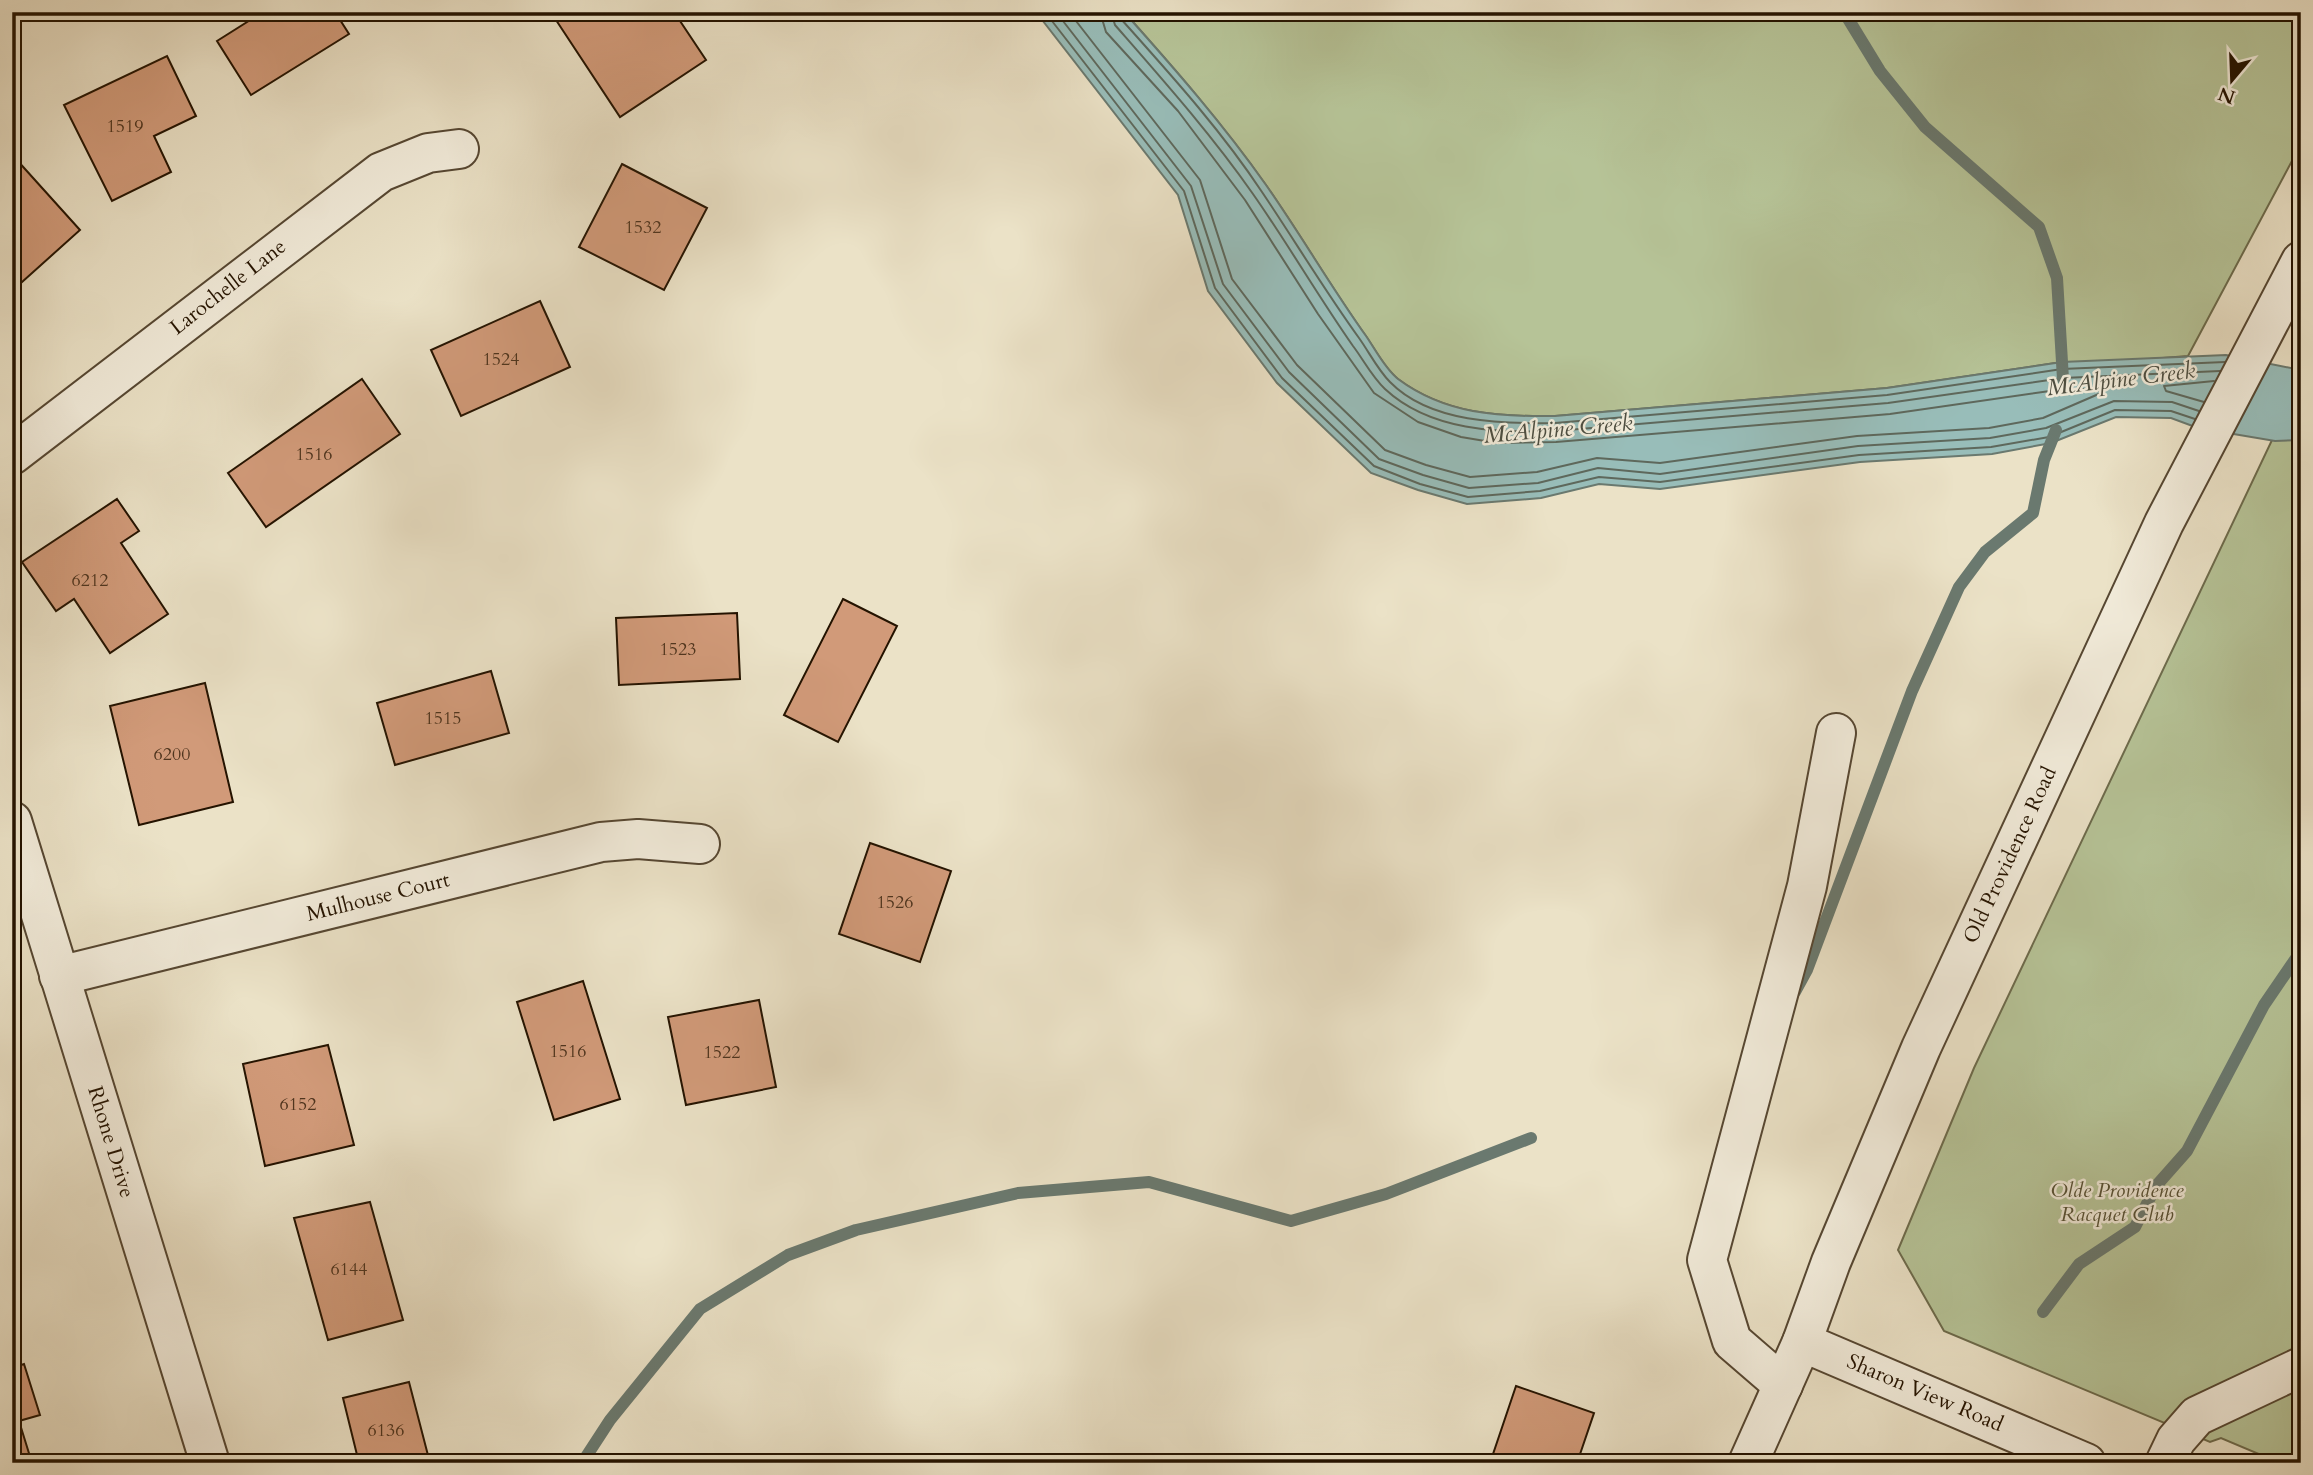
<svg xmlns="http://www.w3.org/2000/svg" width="2313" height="1475" viewBox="0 0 2313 1475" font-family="Cardo,serif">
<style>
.green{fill:#b6c397;stroke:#6d6b4c;stroke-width:2}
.water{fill:#98bdb9;stroke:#6a796f;stroke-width:2}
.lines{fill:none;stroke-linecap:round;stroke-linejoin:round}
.shore{stroke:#5e685c;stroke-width:2}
.stream{stroke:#6a796f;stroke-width:12}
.building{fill:#d19a79;stroke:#241300;stroke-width:2}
.minor-casing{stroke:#564732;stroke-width:42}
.minor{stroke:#f2ecdb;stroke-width:38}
.labels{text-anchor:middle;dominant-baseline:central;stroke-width:5;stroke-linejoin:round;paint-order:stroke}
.number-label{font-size:18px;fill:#4f351e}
.street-label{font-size:21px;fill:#241300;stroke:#f2ecdb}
.park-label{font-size:21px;font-style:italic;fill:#575135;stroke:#f2ecdb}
.water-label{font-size:23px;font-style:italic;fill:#4d4e41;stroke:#f2ecdb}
</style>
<rect width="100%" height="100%" fill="#ebe2c7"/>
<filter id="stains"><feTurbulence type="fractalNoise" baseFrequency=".00286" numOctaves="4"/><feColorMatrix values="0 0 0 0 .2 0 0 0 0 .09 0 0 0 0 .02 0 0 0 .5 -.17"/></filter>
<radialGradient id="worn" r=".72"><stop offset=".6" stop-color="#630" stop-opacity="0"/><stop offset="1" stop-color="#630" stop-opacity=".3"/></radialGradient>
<!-- green -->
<g class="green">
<path d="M1124,12H2301V144L2188,356L2112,362H2062L1887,388L1555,416C1498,417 1445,414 1398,379C1385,369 1375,349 1366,336C1331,287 1301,235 1266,185C1223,124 1174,68 1124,12Z"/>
<path d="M2301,379V1463H2280L2221,1438L2210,1442L1944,1331L1898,1250L1974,1068Z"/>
</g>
<!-- water -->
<path class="water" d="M1036,12H1124C1174,68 1223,124 1266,185C1301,235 1331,287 1366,336C1375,349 1385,369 1398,379C1445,414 1498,417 1555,416L1887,388L2062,362L2226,355L2301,370V440L2275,441L2198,428L2171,418L2116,417L2051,443L1992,454L1860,462L1660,489L1599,484L1541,498L1467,504L1418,490L1371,473L1277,383L1208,291L1178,195Z"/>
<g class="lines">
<!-- shore -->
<g class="shore">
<path d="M1045,12L1184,191L1215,288L1282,378L1374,466L1420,484L1468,497L1540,491L1599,477L1660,482L1859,455L1991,447L2049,437L2115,410L2171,411L2195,419"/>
<path d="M1056,12L1191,186L1223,284L1289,372L1379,459L1423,475L1469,488L1538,483L1598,468L1660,474L1858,446L1990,438L2046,428L2114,401L2172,402L2199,411"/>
<path d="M1069,12L1200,180L1232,279L1297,365L1385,450L1426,465L1470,477L1537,472L1597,458L1660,463L1857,436L1989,428L2043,418L2101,393L2098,389H2064L1890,414L1556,442L1497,443L1461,437L1418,422L1374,393L1318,314L1245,200L1178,111L1106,32L1100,12"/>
<path d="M1111,12L1115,25C1163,80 1211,134 1253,194C1288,244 1318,296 1353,346C1363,359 1372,377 1385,389C1430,431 1498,433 1556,431L1888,403L2063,378L2220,371"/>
<path d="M1120,12L1121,19C1171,75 1221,130 1262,192C1295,241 1325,291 1359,338C1369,352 1378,370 1390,382C1430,423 1502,424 1555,423L1887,395L2062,369L2225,362"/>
<path d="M2204,402L2166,391L2164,386L2214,381"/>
</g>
<!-- stream -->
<g class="stream">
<path d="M1844,12L1880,71L1925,127L2039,227L2057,278L2063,379"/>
<path d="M1795,992L1807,970L1912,691L1959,587L1985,552L2033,513L2044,460L2056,430"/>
<path d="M2043,1312L2079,1264L2135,1227L2156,1186L2187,1151L2264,1005L2301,951"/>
<path d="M582,1463L610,1420L700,1309L788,1255L856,1230L1018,1193L1149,1182L1291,1221L1386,1194L1531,1138"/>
</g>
</g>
<!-- building -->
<g class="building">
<path d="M263,12H335L349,34L251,95L217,41Z"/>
<path d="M560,12H674L706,60L620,117L554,17Z"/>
<path d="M167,56L196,116L154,136L171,172L112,201L64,105Z"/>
<path d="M16,159L80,230L12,291V163Z"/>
<path d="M622,164L707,208L664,290L579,247Z"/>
<path d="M540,301L570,367L461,416L431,350Z"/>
<path d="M362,379L400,434L266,527L228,473Z"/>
<path d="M117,499L139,531L121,543L168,614L110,653L74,599L56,611L22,562Z"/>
<path d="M843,599L897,626L838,742L784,715Z"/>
<path d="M737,613L740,679L619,685L616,618Z"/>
<path d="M491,671L509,733L395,765L377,703Z"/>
<path d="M205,683L233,802L139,825L110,706Z"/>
<path d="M870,843L951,871L920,962L839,934Z"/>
<path d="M583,981L620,1099L554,1120L517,1002Z"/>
<path d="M759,1000L776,1087L686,1105L668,1017Z"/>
<path d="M328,1045L354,1145L265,1166L243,1064Z"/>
<path d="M370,1202L403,1320L328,1340L294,1218Z"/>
<path d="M24,1364L40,1415L19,1421L32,1463H12V1368Z"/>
<path d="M409,1382L430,1463H359L343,1398Z"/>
<path d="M1516,1386L1594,1413L1577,1463H1490Z"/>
</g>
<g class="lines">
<defs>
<g id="minor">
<path d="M12,455L381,172L428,153L459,149"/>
<path d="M12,821L210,1463"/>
<path d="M59,976L601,842L638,839L700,844"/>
<path d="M1802,1342L2086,1463"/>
<path d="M1783,1385L1732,1341L1707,1260L1807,886L1836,733"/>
<path d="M1748,1463L1802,1342L1831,1262L1921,1048L2164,523L2301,261"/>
<path d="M2165,1463L2176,1440L2197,1416L2301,1367"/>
</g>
</defs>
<!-- minor casing -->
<use href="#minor" class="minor-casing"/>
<!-- minor -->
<use href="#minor" class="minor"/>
</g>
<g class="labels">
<!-- number labels -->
<g class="number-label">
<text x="125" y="126">1519</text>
<text x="643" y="227">1532</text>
<text x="501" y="359">1524</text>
<text x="314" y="454">1516</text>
<text x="90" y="580">6212</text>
<text x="678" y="649">1523</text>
<text x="443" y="718">1515</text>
<text x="172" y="754">6200</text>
<text x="895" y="902">1526</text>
<text x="568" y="1051">1516</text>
<text x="722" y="1052">1522</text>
<text x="298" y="1104">6152</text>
<text x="349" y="1269">6144</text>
<text x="386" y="1430">6136</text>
</g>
<!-- street labels -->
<g class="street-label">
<text transform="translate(228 287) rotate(-38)">Larochelle Lane</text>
<text transform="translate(2010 855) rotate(-65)">Old Providence Road</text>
<text transform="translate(378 897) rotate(-14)">Mulhouse Court</text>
<text transform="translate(111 1142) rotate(73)">Rhone Drive</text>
<text transform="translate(1925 1393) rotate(23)">Sharon View Road</text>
</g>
<!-- park labels -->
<g class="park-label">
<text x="2117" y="1190">Olde Providence<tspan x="2117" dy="24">Racquet Club</tspan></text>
</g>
<!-- water labels -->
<g class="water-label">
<text transform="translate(2121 379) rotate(-7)">McAlpine Creek</text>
<text transform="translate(1558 429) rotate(-5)">McAlpine Creek</text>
</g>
</g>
<!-- margin -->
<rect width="2313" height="1475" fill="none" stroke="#ebe2c7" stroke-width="42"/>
<rect x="14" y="14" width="2285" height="1447" fill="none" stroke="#241300" stroke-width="3.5"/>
<rect x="21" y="21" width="2271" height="1433" fill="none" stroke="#241300" stroke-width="2"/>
<!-- north arrow -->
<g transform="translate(2232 80) rotate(199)" stroke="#f2ecdb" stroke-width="5" paint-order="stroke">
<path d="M0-5L12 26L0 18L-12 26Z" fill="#241300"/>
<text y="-10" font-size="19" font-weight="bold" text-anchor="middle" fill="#241300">N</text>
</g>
<rect width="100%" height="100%" filter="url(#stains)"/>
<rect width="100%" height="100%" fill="url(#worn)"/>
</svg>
